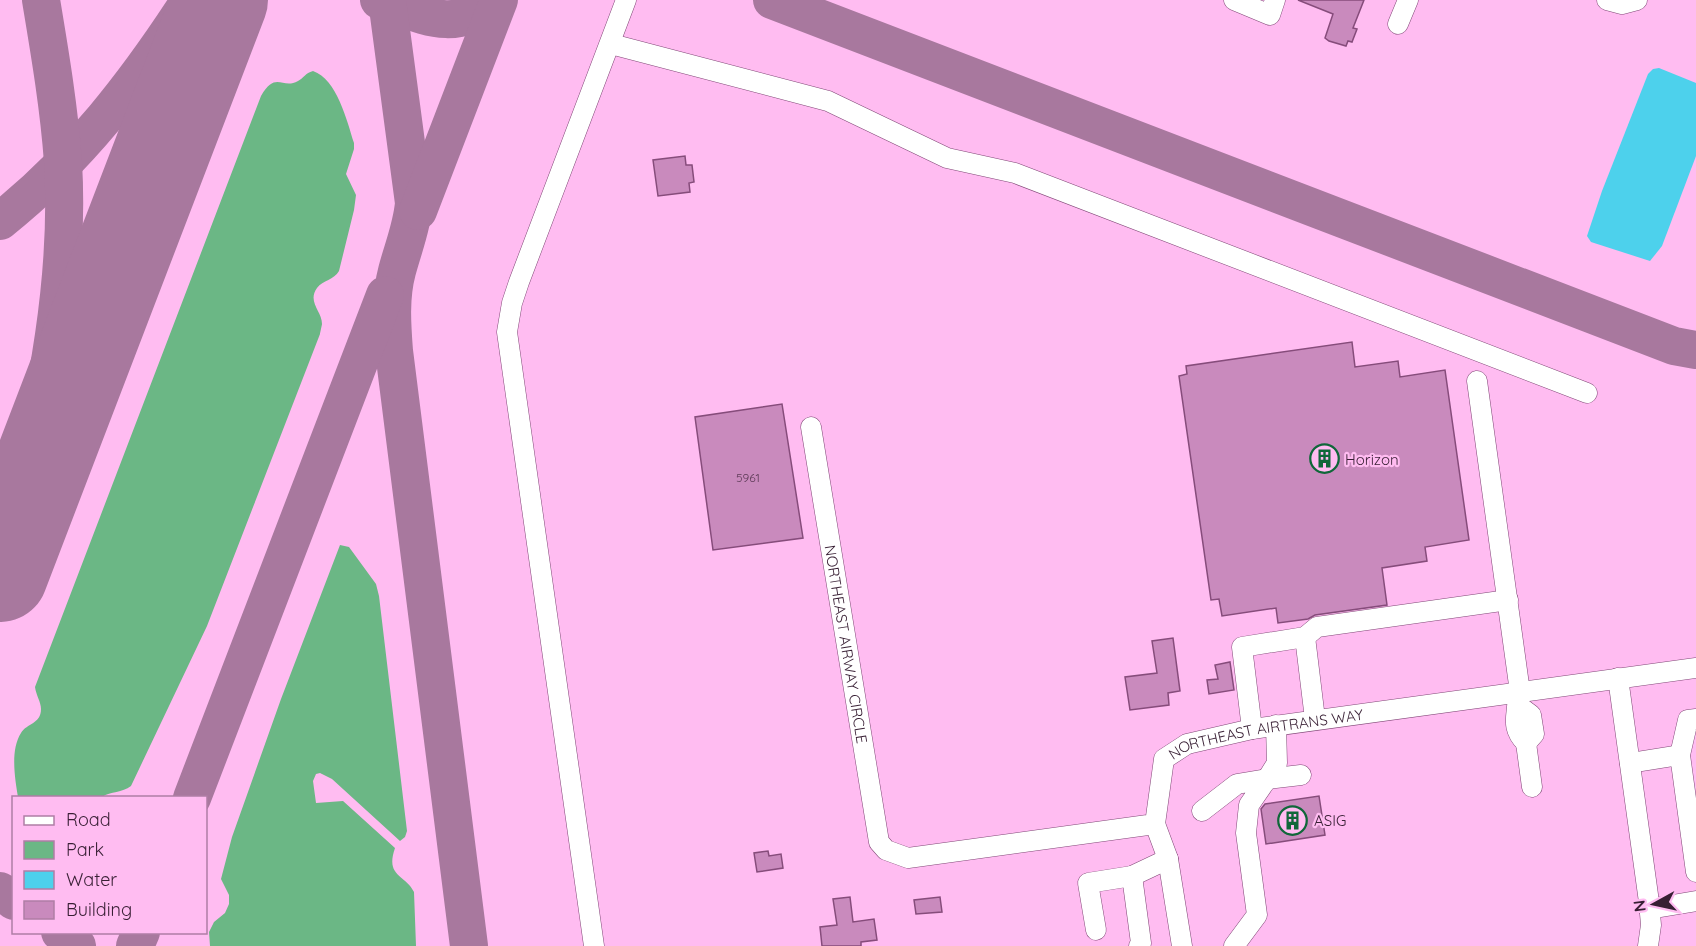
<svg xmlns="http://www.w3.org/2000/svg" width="1696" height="946" viewBox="0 0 1696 946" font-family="Quicksand,sans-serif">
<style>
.green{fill:#6bb785}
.water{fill:#4dd1ec}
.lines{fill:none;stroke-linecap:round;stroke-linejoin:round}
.taxiway{stroke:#a8789e;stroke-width:38}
.runway{stroke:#a8789e;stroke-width:96}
.building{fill:#c98abd;stroke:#864c7b;stroke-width:1.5}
.minor-casing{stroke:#814877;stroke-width:21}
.minor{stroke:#fff;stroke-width:20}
.labels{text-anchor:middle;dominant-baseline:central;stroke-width:4.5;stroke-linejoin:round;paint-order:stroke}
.number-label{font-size:12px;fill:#5c3a56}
.poi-label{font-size:15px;fill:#381f34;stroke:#ffbcf1;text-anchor:start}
.street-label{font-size:15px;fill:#381f34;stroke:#ffbcf1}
</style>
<rect width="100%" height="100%" fill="#ffbcf1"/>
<!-- green -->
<g class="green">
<path d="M313,71C337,79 347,121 354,143V149L346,174L356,195L354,210L339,271C334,280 323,280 317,288C307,302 322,311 322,324C322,325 320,333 320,334L207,626L131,786C122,793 111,791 102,797H18C15,779 10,750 21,733C27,723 41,724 41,709C41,702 36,695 35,687L261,96C276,70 282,90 298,81C304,78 305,73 313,71Z"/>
<path d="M340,545L349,547L376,584L379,596L407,831L405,837L400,841L332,779L320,773L316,774L313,781L316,803L343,801L395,848C385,877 405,874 414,892L416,946H210L209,932L214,922L225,913L229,904V895L221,879L232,837L281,699Z"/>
</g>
<!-- water -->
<path class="water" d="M1659,68L1696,83V156L1662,246L1650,261L1591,242L1587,236L1602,191L1648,74L1653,69Z"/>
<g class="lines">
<!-- taxiway -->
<g class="taxiway">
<path d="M379,0C422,14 454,35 493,0"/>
<path d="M387,0L414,203C412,227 403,248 397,271C390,297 392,325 394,351L469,946"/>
<path d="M772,0L1674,346L1696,350"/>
<path d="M207,34L226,11L238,0"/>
<path d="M418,211L499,0"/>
<path d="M0,221C77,160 137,82 190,0"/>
<path d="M0,563C13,517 28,470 38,423C56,340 68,246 63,162C59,107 50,54 41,0"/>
<path d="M192,798L385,295"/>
<path d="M0,891L14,901"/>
<path d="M60,932L77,946"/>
<path d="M135,946L141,932"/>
</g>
<!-- runway -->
<path class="runway" d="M0,574L220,0"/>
</g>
<!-- building -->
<g class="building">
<path d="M1298,0H1364L1353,28L1357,29L1352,42L1348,41L1346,46L1329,41L1325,38L1333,14Z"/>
<path d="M685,156L686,165H692L694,182L689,183L690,192L658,196L653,160Z"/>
<path d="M1352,342L1355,367L1398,361L1400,377L1445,370L1469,540L1425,547L1427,561L1382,568L1387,605L1315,615L1308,619L1278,623L1276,608L1222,616L1219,599L1211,600L1179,376L1187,374L1186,366Z"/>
<path d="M782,404L803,538L713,550L695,417Z"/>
<path d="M1173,638L1180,691L1168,693L1169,705L1130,710L1125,677L1157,673L1152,641Z"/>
<path d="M1230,662L1234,690L1209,694L1207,680L1218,679L1215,665Z"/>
<path d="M1319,796L1325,835L1266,844L1261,809L1265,804Z"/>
<path d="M768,851L769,856L781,854L783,868L757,872L754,853Z"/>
<path d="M850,897L853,922L874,919L877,940L861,942V946H822L820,927L837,925L833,899Z"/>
<path d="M940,897L942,912L916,914L914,900Z"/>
</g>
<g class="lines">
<defs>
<g id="minor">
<path d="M1234,0L1270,15L1275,0"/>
<path d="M1607,0L1622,4L1637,0"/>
<path d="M1398,24L1408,0"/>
<path d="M611,44L828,101L947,158L1015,173L1587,393"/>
<path d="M1477,381L1520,692"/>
<path id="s1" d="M811,427L879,842L886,850L908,858L1155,824L1164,759L1187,744L1252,729L1696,668"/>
<path d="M1305,637L1315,719"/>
<path d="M1618,678L1649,902L1651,925L1648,946"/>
<path d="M1517,692C1520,713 1508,725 1526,743L1534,734L1531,715L1519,706"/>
<path d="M1252,729L1242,647L1305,637L1317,627L1508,600"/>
<path d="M1526,743L1532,787"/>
<path d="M1680,755L1688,720L1696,719"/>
<path d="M1630,763L1680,755L1696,872"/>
<path d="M1267,779L1277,763L1276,725"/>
<path d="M1267,779L1301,775"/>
<path d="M1202,811L1237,784L1267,779L1249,805L1246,833L1257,915L1234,946"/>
<path d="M1155,824L1168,859L1182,946"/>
<path d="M1649,909L1696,901"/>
<path d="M1096,930L1088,883L1132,876"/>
<path d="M594,946L507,332L512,303L519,282L626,0"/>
<path d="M1139,946L1141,943L1132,876L1168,859"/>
</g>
</defs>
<!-- minor casing -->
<use href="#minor" class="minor-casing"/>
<!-- minor -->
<use href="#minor" class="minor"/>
</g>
<!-- icons -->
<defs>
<symbol id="building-ring" viewBox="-11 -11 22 22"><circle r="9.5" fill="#ffbcf1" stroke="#0f6739" stroke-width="1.5"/><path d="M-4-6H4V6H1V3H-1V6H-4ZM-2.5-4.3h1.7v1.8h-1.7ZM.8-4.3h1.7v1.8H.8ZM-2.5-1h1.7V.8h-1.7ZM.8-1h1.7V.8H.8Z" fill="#0f6739"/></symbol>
</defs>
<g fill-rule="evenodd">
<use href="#building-ring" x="1308" y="442" width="33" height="33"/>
<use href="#building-ring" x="1276" y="804" width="33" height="33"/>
</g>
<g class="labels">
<!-- number labels -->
<g class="number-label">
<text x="748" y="477">5961</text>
</g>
<!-- poi labels -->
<g class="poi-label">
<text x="1345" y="459">Horizon</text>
<text x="1314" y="820">ASIG</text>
</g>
<!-- street labels -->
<g class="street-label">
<text stroke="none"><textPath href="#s1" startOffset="220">NORTHEAST AIRWAY CIRCLE</textPath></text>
<text stroke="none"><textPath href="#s1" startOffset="876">NORTHEAST AIRTRANS WAY</textPath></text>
</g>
</g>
<!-- legend -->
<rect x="12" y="796" width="195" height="138" fill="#ffbcf1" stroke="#af7da5" stroke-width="1.5"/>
<rect x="24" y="816" width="30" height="9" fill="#ffffff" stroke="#af7da5" stroke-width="1.5"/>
<text x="66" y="826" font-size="18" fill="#381f34">Road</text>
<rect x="24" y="841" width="30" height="18" fill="#6bb785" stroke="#af7da5" stroke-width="1.5"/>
<text x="66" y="856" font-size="18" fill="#381f34">Park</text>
<rect x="24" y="871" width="30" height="18" fill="#4dd1ec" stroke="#af7da5" stroke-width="1.5"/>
<text x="66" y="886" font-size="18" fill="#381f34">Water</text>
<rect x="24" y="901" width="30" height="18" fill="#c98abd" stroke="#af7da5" stroke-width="1.5"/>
<text x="66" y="916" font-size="18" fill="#381f34">Building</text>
<!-- north arrow -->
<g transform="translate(1654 904) rotate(262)" stroke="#ffbcf1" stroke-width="4.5" paint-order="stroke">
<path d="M0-4.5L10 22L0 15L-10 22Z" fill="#381f34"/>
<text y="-9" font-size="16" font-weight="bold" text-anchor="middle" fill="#381f34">N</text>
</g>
</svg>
